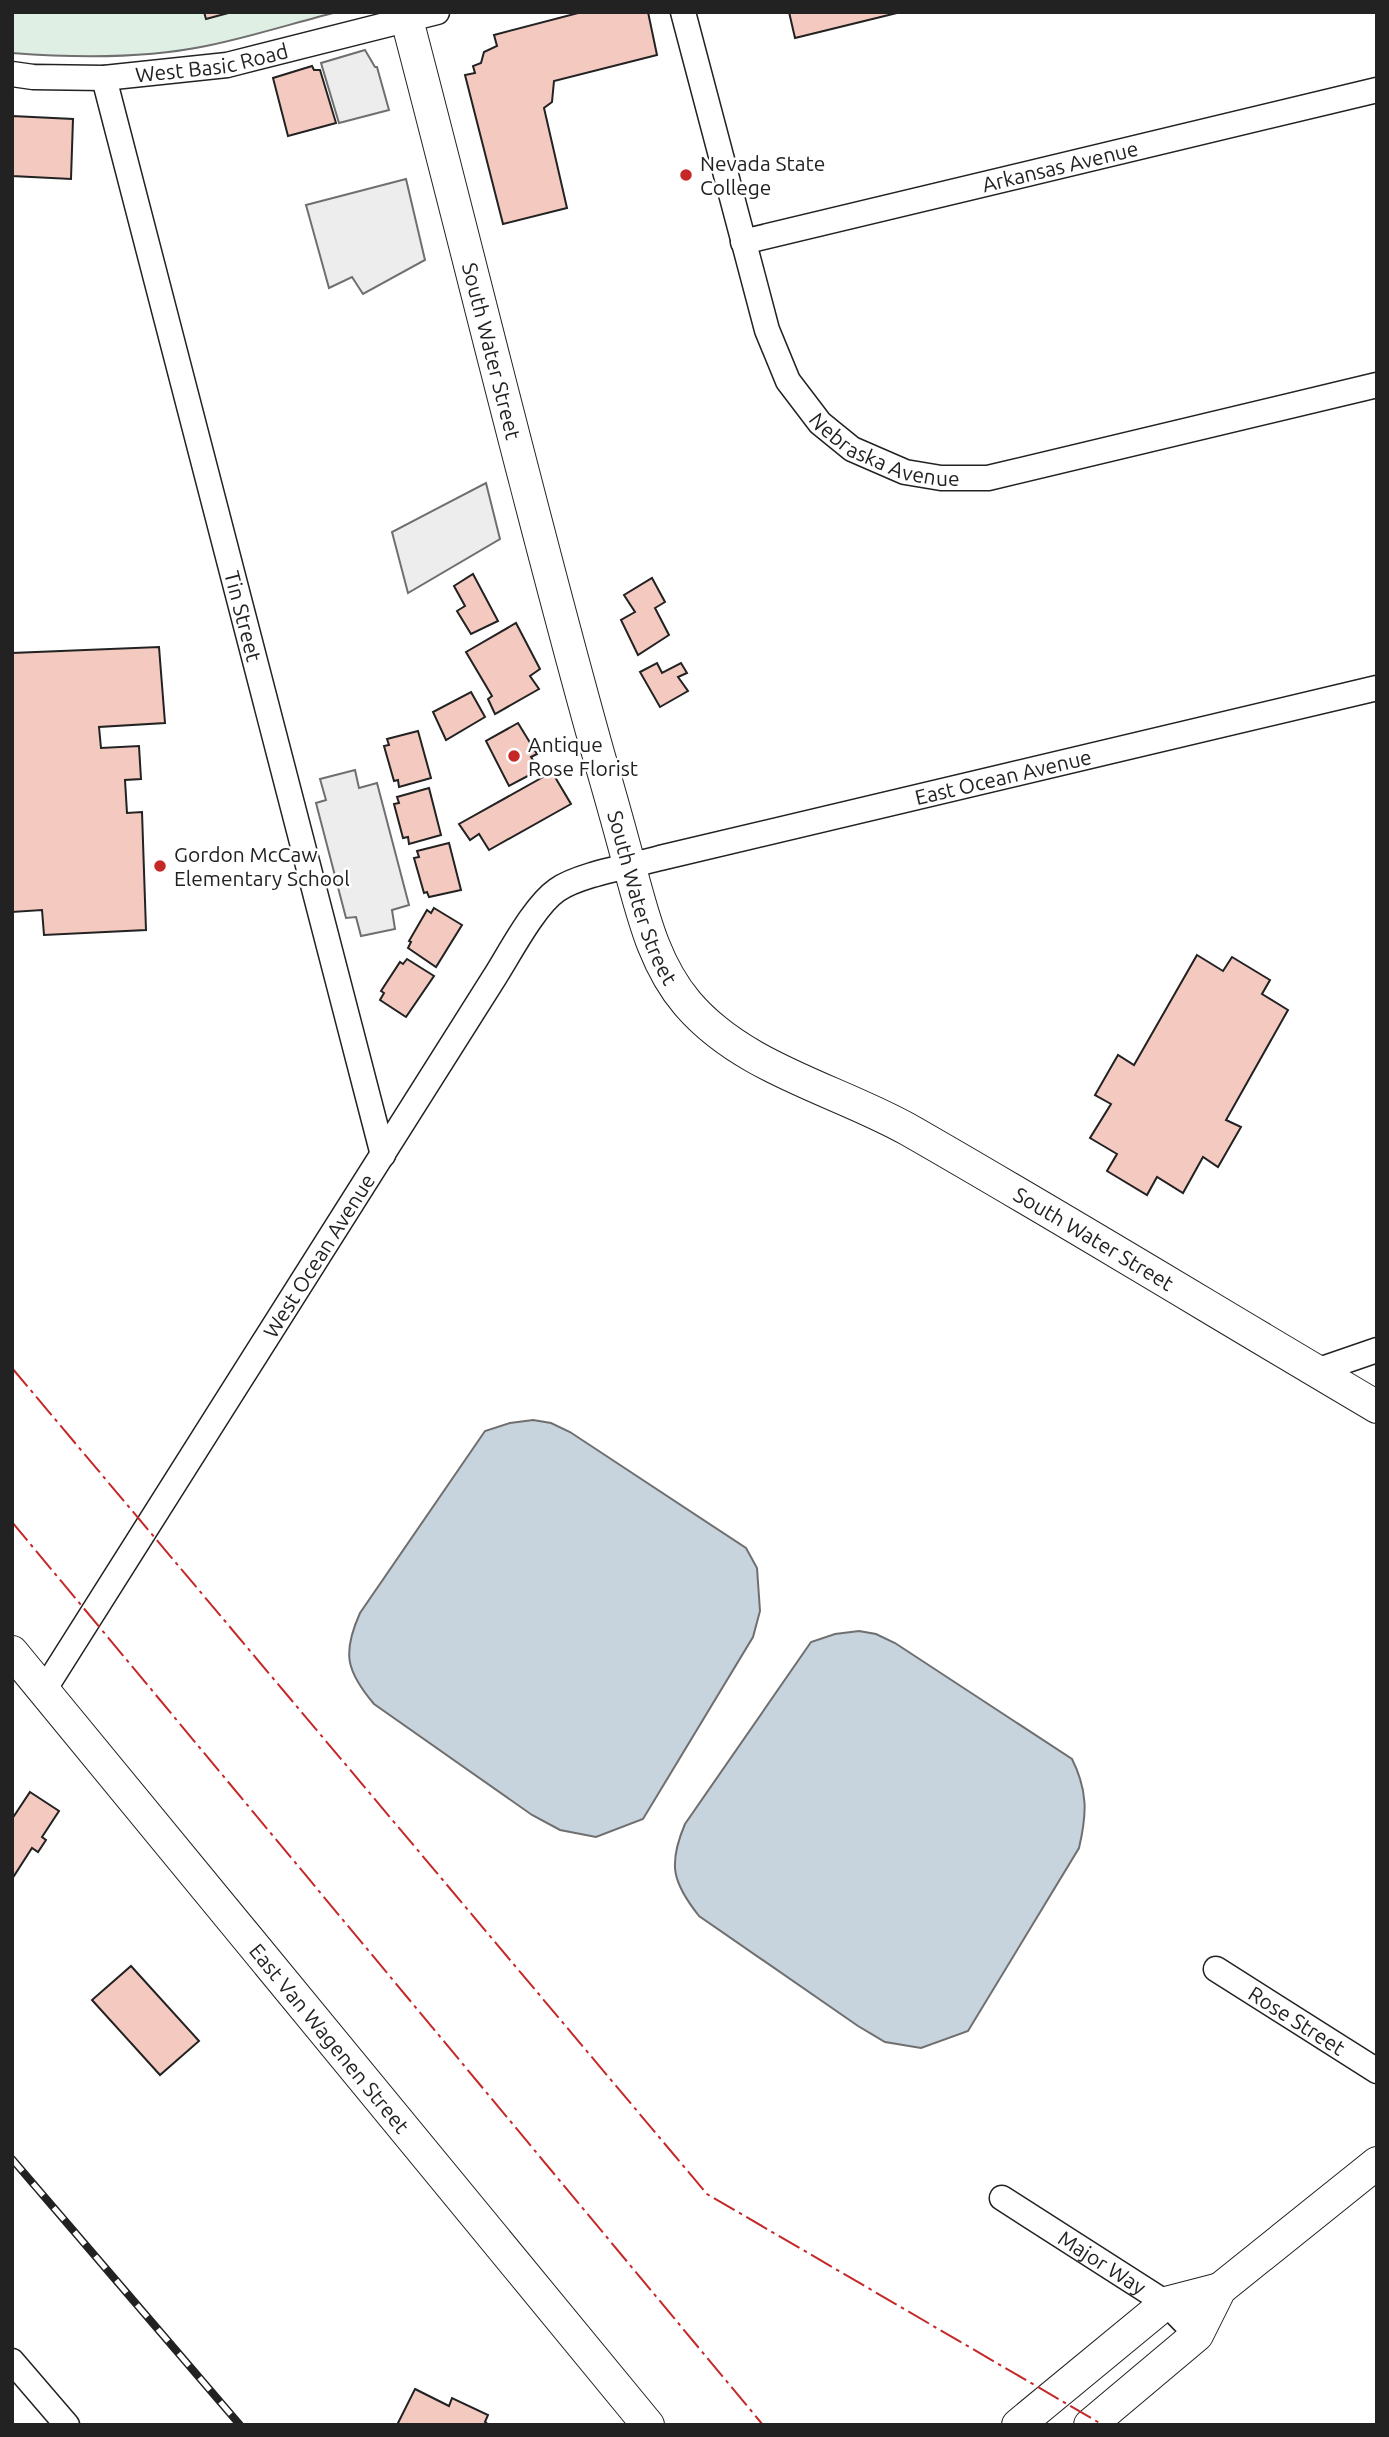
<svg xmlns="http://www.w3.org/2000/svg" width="1389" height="2437" viewBox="0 0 1389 2437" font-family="Ubuntu,sans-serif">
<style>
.green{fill:#e0efe3;stroke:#6f6f6f;stroke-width:2}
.parking{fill:#ededed;stroke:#6f6f6f;stroke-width:2}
.water{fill:#c7d3dd;stroke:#6f6f6f;stroke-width:2}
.building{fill:#f3c9c0;stroke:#222;stroke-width:2}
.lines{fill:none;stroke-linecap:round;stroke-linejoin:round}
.minor-casing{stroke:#222;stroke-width:27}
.major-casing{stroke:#222;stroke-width:34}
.minor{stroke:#fff;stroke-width:24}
.major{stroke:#fff;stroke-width:32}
.rail-casing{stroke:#222;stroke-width:8}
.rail{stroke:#fff;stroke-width:5;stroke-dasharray:16;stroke-linecap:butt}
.power{stroke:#c62828;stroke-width:2;stroke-dasharray:24 5 3.5 5;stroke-linecap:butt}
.poi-dot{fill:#c62828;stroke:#fff;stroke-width:2.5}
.labels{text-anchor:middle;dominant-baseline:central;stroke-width:5;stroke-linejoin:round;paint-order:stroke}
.street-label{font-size:21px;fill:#222;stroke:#fff}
.poi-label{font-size:21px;fill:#222;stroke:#fff;text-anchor:start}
</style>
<rect width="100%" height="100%" fill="#fff"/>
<!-- green -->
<path class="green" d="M12,12H337C294,23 250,37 206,46C143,59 76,58 12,53Z"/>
<!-- parking -->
<g class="parking">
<path d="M365,50L375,67H377L389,110L339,123L321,63Z"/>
<path d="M406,179L425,260L363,294L352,277L329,288L306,205Z"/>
<path d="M486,483L500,539L408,593L392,532Z"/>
<path d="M355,770L359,788L377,783L409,905L392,910L395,929L361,936L356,917L346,918L316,803L326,800L320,779Z"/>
</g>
<!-- water -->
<g class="water">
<path d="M533,1420L551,1423L570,1432L746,1548L757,1568L760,1611L753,1637L643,1819L596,1837L560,1830L532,1815L374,1704C346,1671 342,1653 360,1613L485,1431L510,1423Z"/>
<path d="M859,1631L876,1634L895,1643L1072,1759C1088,1791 1087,1814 1079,1848L968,2031L921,2048L885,2042L858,2026L699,1916C672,1882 668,1864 685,1824L811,1642L835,1634Z"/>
</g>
<!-- building -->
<g class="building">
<path d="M204,12H232L206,19Z"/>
<path d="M582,12H648L657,55L554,81L552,102L544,108L567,208L503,224L465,75L475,73L473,66L481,63L484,52L497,46L494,35Z"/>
<path d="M789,12H901L795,38Z"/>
<path d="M312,66L314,70H320L336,123L288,136L273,78Z"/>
<path d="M12,116L73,119L71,179L12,176Z"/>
<path d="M473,574L498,621L471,634L457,611L465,606L454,586Z"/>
<path d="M652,578L665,602L655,608L669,635L638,655L621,620L635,612L624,595Z"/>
<path d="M516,623L540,669L530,676L539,689L495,714L488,699L492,696L466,652Z"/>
<path d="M159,647L165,723L99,727L101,748L139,746L141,779L125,780L127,813L142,812L146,930L44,935L42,910L12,912V653Z"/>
<path d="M657,663L662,673L681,663L687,673L678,677L688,691L660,707L640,672Z"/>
<path d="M471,692L485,717L446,740L433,712Z"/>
<path d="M518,723L537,754L531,757L539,770L509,786L486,741Z"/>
<path d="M418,731L431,778L399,787L398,780L394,781L384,746L389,745L387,739Z"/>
<path d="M552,772L571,804L489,850L479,834L470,840L459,824Z"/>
<path d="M429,788L441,835L409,844L408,837L403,838L394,804L399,803L397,797Z"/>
<path d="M449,843L461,890L429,897L427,892L424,893L414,858L419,857L417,851Z"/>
<path d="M434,908L462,925L436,967L408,948L411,942L409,941L427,910L431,913Z"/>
<path d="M1197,955L1223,971L1232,957L1270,980L1262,994L1288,1010L1226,1120L1241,1127L1218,1167L1203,1157L1183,1193L1157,1177L1147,1195L1107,1171L1117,1154L1090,1138L1111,1104L1095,1095L1118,1055L1134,1065Z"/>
<path d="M407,959L434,976L406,1017L380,1000L384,993L381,991L400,962L403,964Z"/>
<path d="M30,1792L59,1811L42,1837L46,1840L38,1852L32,1848L12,1879V1819Z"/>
<path d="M131,1966L199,2041L160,2075L92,2000Z"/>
<path d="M415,2389L449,2406L452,2398L488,2415L485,2422L489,2425H397Z"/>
</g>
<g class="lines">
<defs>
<g id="minor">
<path id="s1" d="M683,12L767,330L788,381L820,423L852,449L905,472L941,478H988L1377,385"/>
<path id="s2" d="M12,74L33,77L104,78L227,65L437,12"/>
<path id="s3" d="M104,78L383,1155"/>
<path id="s4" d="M743,242L1377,90"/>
<path d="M1316,1371L1377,1350"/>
<path id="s5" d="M44,1690L494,978C510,953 534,906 557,890C580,874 632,866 660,858L1377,688"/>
<path id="s6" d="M1216,1969L1377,2071"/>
<path id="s7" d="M1002,2198L1166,2303L1197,2335"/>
<path d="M12,2361L67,2425"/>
</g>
<g id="major">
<path id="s8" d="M405,12C470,259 529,507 598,753C609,791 620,829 630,868C643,915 654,964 687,1003C743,1069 836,1089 909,1130C1066,1220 1221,1315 1377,1407"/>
<path id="s9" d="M12,1652L648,2425"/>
<path d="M1018,2425L1166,2303L1220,2289"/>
<path d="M1090,2425L1197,2335L1220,2289L1377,2163"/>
</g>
</defs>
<!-- minor casing -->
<use href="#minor" class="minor-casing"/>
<!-- major casing -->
<use href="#major" class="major-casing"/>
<!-- minor -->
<use href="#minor" class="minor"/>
<!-- major -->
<use href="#major" class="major"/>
<defs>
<path id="rail" d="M12,2159L240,2425"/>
</defs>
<!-- rail casing -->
<use href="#rail" class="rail-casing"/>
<!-- rail -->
<use href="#rail" class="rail"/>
<!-- power -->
<g class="power">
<path d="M12,1368L707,2194L1103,2425"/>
<path d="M12,1522L763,2425"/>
</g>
</g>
<!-- markers -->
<g class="poi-dot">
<circle cx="686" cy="175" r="7"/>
<circle cx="514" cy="756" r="7"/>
<circle cx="160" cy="866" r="7"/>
</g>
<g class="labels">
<!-- street labels -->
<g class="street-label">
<text stroke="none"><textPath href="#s2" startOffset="201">West Basic Road</textPath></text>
<text stroke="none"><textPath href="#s4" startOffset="326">Arkansas Avenue</textPath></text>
<text stroke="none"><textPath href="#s8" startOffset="350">South Water Street</textPath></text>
<text stroke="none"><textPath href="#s1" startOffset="509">Nebraska Avenue</textPath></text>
<text stroke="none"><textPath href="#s3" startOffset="556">Tin Street</textPath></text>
<text stroke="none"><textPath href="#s5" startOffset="1412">East Ocean Avenue</textPath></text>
<text stroke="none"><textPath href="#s8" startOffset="917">South Water Street</textPath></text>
<text stroke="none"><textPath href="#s8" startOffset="1505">South Water Street</textPath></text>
<text stroke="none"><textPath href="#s5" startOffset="514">West Ocean Avenue</textPath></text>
<text stroke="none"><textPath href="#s6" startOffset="96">Rose Street</textPath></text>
<text stroke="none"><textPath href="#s9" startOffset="500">East Van Wagenen Street</textPath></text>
<text stroke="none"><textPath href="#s7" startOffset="119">Major Way</textPath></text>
</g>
<!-- poi labels -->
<g class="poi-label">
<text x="700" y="163">Nevada State<tspan x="700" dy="24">College</tspan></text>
<text x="528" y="744">Antique<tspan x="528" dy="24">Rose Florist</tspan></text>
<text x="174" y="854">Gordon McCaw<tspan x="174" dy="24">Elementary School</tspan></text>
</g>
</g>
<!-- border -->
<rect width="1389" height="2437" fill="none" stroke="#222222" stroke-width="28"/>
</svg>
